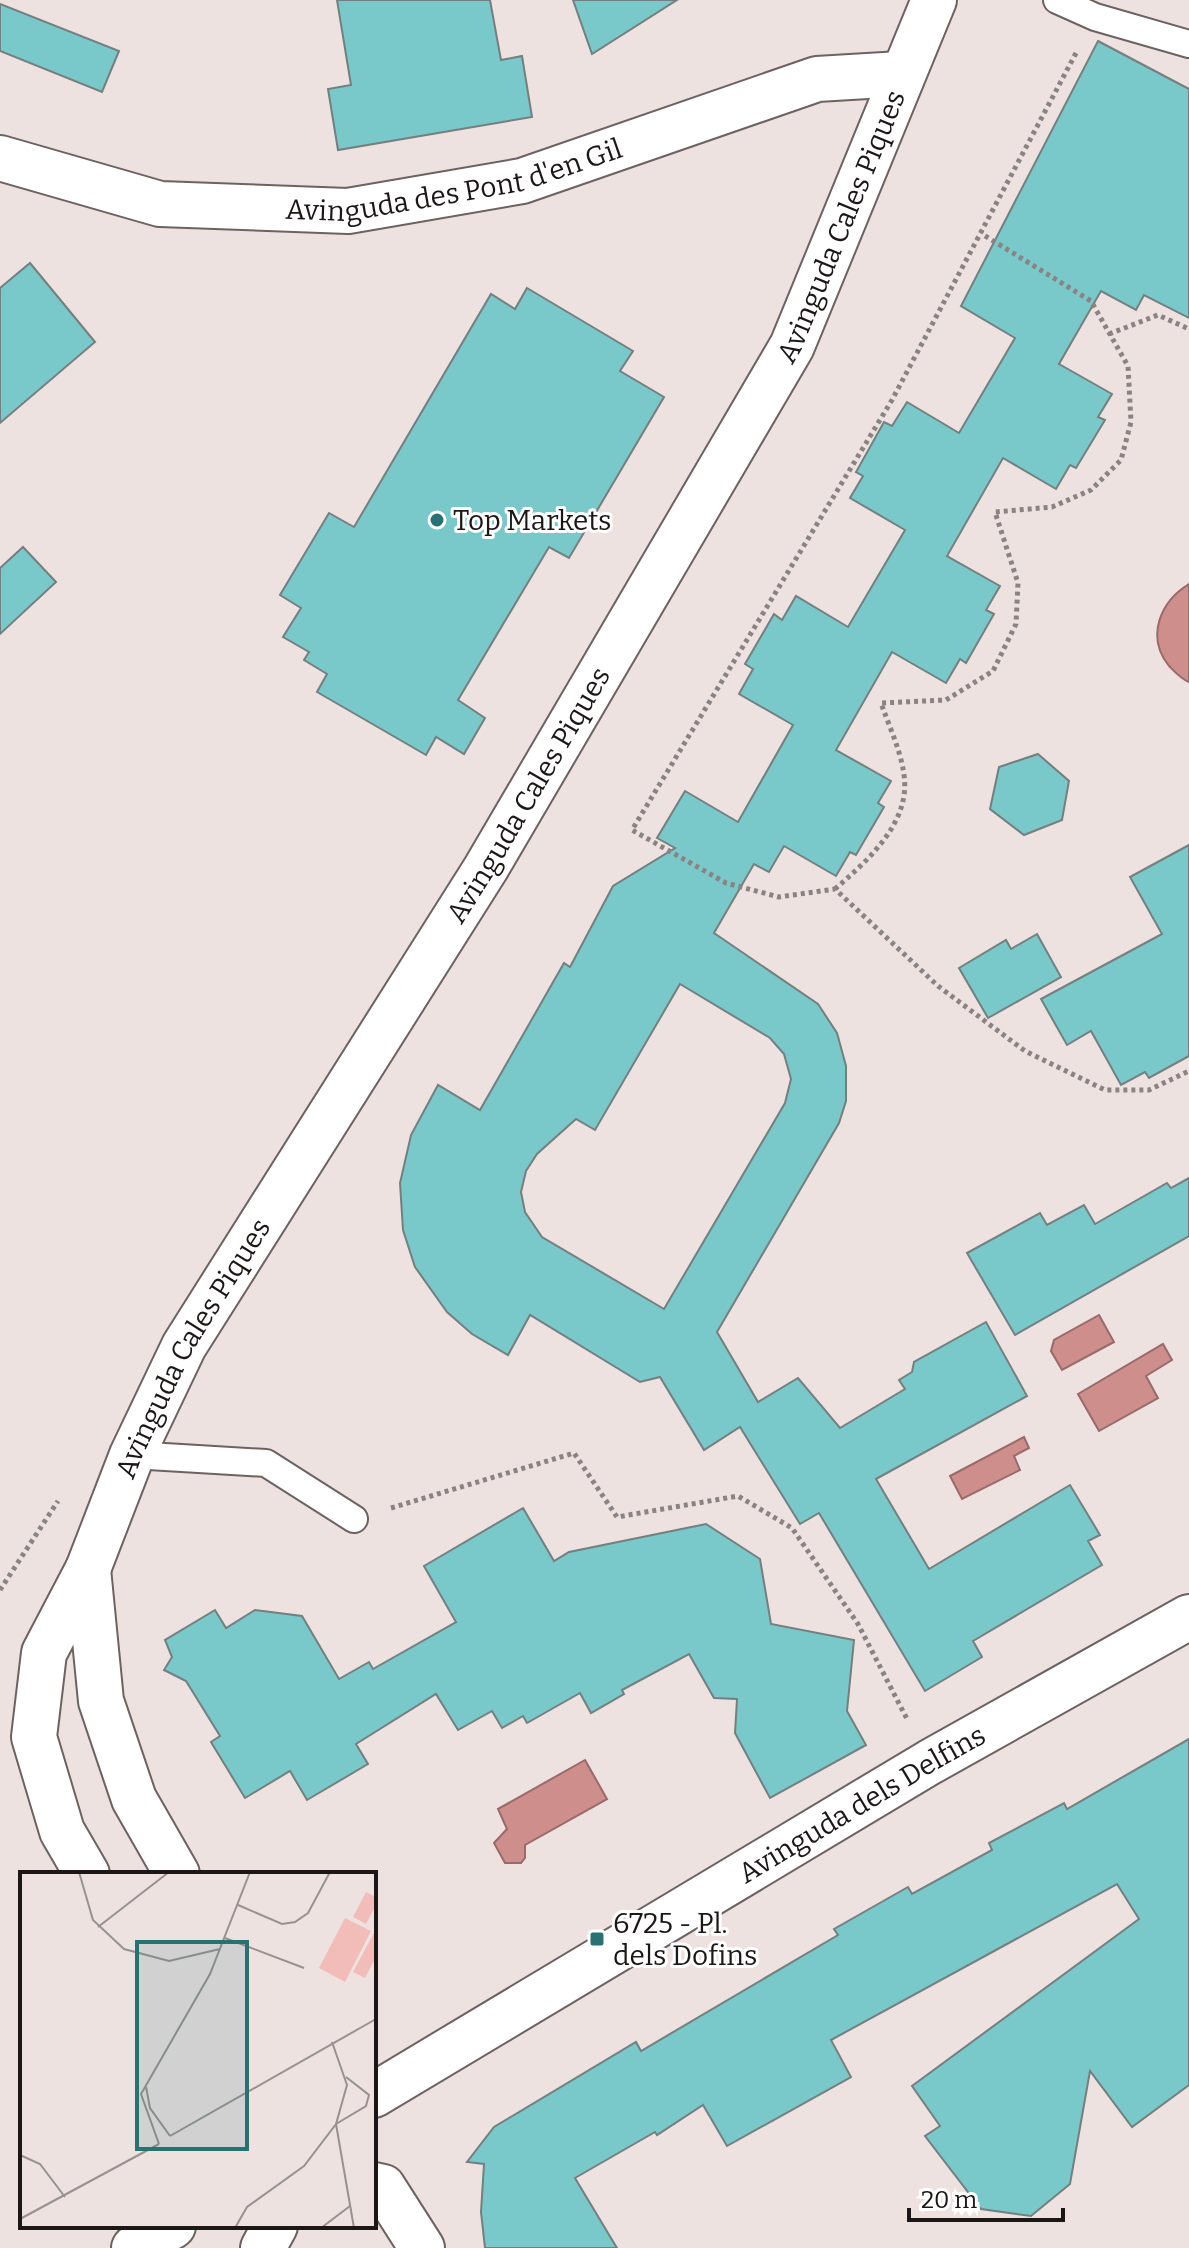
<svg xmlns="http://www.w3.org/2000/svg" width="1189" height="2248" viewBox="0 0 1189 2248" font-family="Bitter,serif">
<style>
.water{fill:#ce8e8b;stroke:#986a68;stroke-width:2}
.building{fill:#79c8ca;stroke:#747f7f;stroke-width:2;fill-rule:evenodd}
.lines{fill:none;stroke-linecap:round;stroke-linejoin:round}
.lane-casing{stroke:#6b6261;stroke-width:30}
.street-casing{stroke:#6b6261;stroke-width:48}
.secondary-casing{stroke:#6b6261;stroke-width:48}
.path{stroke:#8a8382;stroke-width:5;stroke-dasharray:4 4;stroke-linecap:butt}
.lane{stroke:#fff;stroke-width:26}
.street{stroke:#fff;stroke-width:44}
.secondary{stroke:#fff;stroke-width:44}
.poi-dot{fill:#287274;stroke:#fff;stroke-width:3}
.labels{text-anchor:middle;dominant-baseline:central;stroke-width:6;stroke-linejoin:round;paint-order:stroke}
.street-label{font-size:28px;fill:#1a1716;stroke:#fff}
.poi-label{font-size:28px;fill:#1a1716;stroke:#fff;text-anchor:start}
.inset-road{fill:none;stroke:#999190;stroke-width:2}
.view{fill:#287274;fill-opacity:0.15;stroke:#287274;stroke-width:4}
.inset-edge{fill:none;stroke:#1a1716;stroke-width:4}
</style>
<rect width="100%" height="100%" fill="#eee2e1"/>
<!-- water -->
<g class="water">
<path d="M1189,584V682C1181,679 1175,672 1169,666C1145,636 1161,601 1189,584Z"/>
<path d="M1099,1315L1114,1342L1062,1370L1051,1351L1054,1340Z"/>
<path d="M1163,1344L1172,1360L1146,1376L1158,1398L1099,1431L1078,1394Z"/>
<path d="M1024,1437L1029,1448L1014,1456L1020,1470L962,1499L950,1476Z"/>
<path d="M585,1760L607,1799L525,1845V1858L521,1863H505L494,1843L507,1829L498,1809Z"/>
</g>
<!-- building -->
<g class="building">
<path d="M337,0H490L501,60L522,56L532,117L338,150L328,89L351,85Z"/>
<path d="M573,0H677L592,54Z"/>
<path d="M0,4L119,51L102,92L0,51Z"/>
<path d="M1098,41L1189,89V318L1144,295L1136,310L1101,291L1059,364L1112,394L1098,417L1105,420L1076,468L1070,465L1056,489L1003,458L947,556L1000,586L986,610L994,614L966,663L960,659L946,683L892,652L836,750L891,781L878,803L884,807L856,855L850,852L836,876L784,846L769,872L754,864L714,933L818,1004L837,1033L846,1066V1101L839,1123L717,1332L758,1402L798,1378L840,1428L905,1389L899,1380L912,1372L914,1362L986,1322L1027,1396L876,1479L929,1569L1070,1485L1100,1535L1088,1541L1102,1565L973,1641L982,1657L925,1691L819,1513L800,1524L740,1427L704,1450L660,1377L640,1382L530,1315L508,1355L472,1334L447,1312L415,1267L403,1230L400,1183L411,1135L438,1085L480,1110L564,963L570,967L613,886L675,848L657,838L685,791L738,822L793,725L739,694L753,669L745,664L774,614L782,620L796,596L848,627L905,530L850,498L863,476L856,472L884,422L892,426L907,402L959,433L1015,338L961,306ZM680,984L770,1038L784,1054L791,1079L785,1103L664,1309L542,1237L525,1212L521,1192L526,1171L537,1154L576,1119L595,1130Z"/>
<path d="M30,263L95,342L0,423V288Z"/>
<path d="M527,288L633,351L620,371L664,397L569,558L549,547L458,700L485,718L464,754L436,737L426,755L317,692L327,674L304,660L309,652L283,637L301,608L280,595L329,513L354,527L491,294L515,309Z"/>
<path d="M23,547L56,582L0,634V568Z"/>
<path d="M1038,754L1069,781L1062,820L1024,835L990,809L999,767Z"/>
<path d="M1189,845V1056L1149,1078L1145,1072L1121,1085L1091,1031L1067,1045L1041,999L1162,934L1130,877Z"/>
<path d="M1037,934L1061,977L988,1018L959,968L1006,940L1011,949Z"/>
<path d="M1189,1178V1236L1015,1335L967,1253L1040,1213L1047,1225L1084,1205L1095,1224L1167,1183L1171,1188Z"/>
<path d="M523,1508L554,1561L569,1552L706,1524L760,1559L771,1624L854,1640L847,1711L866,1745L770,1798L735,1733L737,1699L714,1698L689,1654L622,1690L624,1694L591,1713L580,1693L527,1723L523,1716L502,1728L492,1711L458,1730L436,1694L356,1744L368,1764L307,1800L290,1771L245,1798L211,1742L220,1736L186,1681L164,1670L172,1657L165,1640L215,1610L226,1628L255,1610L302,1616L339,1679L369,1662L373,1669L456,1622L424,1566Z"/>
<path d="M1189,1739V2085L1132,2127L1090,2071L1070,2184L1031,2216L981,2209L925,2136L940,2126L912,2086L1139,1919L1117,1884L831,2040L851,2077L727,2146L703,2105L657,2135L655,2132L575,2178L617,2248H485L481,2212L484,2164L467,2162L494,2127L636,2042L641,2051L838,1935L834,1929L908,1887L912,1894L992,1850L989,1843L1064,1803L1067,1809Z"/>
</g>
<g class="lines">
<defs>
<g id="lane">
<path d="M1057,0L1095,17L1189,44"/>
<path d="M132,1455L266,1463L354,1519"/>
</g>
<g id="street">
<path id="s1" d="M0,158L160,204L348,211L522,181L817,79L901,74"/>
<path id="s2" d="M374,2095L930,1762L1189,1617"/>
<path d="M374,2185L383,2187L422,2248"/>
<path d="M134,2248L173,2226"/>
<path d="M263,2248L275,2226"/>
</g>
<g id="secondary">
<path d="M88,1569L101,1701L134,1799L177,1874"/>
<path id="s3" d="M87,1874L62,1831L34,1737L44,1653L88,1569L132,1455L184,1346L486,868L792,346L934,0"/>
</g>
</defs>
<!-- lane casing -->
<use href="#lane" class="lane-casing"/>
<!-- street casing -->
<use href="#street" class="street-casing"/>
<!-- secondary casing -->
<use href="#secondary" class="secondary-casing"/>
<!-- path -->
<g class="path">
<path d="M1076,53L892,400L632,830L726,883L779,897L835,889L938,986L1025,1051L1105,1090H1149L1189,1071"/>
<path d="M1109,334L1158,315L1189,329"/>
<path d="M835,889C867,861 911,823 904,775C901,751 889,726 881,703L946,700L993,671L1016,624L1018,583L995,512L1052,507L1091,490L1121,460L1131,422L1128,366L1091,301L982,234"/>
<path d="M391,1508L574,1453L617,1517L738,1496L792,1528L858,1624L907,1719"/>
<path d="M0,1590L58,1501"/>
</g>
<!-- lane -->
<use href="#lane" class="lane"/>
<!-- street -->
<use href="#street" class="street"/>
<!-- secondary -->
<use href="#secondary" class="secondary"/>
</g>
<!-- markers -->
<g class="poi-dot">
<circle cx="437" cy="520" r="8"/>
<rect x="589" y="1931" width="16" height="16" rx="4"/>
</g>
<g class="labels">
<!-- street labels -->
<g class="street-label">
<text stroke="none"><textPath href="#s1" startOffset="464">Avinguda des Pont d'en Gil</textPath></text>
<text stroke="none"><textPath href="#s3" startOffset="1870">Avinguda Cales Piques</textPath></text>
<text stroke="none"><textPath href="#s3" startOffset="1220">Avinguda Cales Piques</textPath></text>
<text stroke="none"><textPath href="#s3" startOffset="572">Avinguda Cales Piques</textPath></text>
<text stroke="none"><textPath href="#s2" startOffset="568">Avinguda dels Delfins</textPath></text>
</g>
<!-- poi labels -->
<g class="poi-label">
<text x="453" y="520">Top Markets</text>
<text x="613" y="1923">6725 - Pl.<tspan x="613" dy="32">dels Dofins</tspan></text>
</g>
</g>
<!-- overview -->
<g transform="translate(20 1872)">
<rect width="356" height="356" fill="#eee2e1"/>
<path d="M346,20L356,25V33L346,52L333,45ZM325,46L351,59L325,110L299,96ZM356,57V85L345,106L333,100Z" fill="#f2bdb9"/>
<path class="inset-road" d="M59,0L73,48L104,77L149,89L200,77M218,33L262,52L275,50L288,41L310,0M78,55L149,0M205,66L284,96M126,215L130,236L150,264M316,252L334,356M316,252L346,234L349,223L326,205M150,264L356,147M139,272L121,222L190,102L230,0M0,283L20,292L45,325M0,347L139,272M215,356L227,335L284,294L316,252L327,213L312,170M301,356L330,334"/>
<path class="view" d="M117,70H227V277H117Z"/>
<rect width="356" height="356" class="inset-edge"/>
</g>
<!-- scale -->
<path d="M909 2208v12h154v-12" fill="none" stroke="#1a1716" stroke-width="4"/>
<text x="921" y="2208" font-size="24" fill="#1a1716" stroke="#ffffff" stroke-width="6" paint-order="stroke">20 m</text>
</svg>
